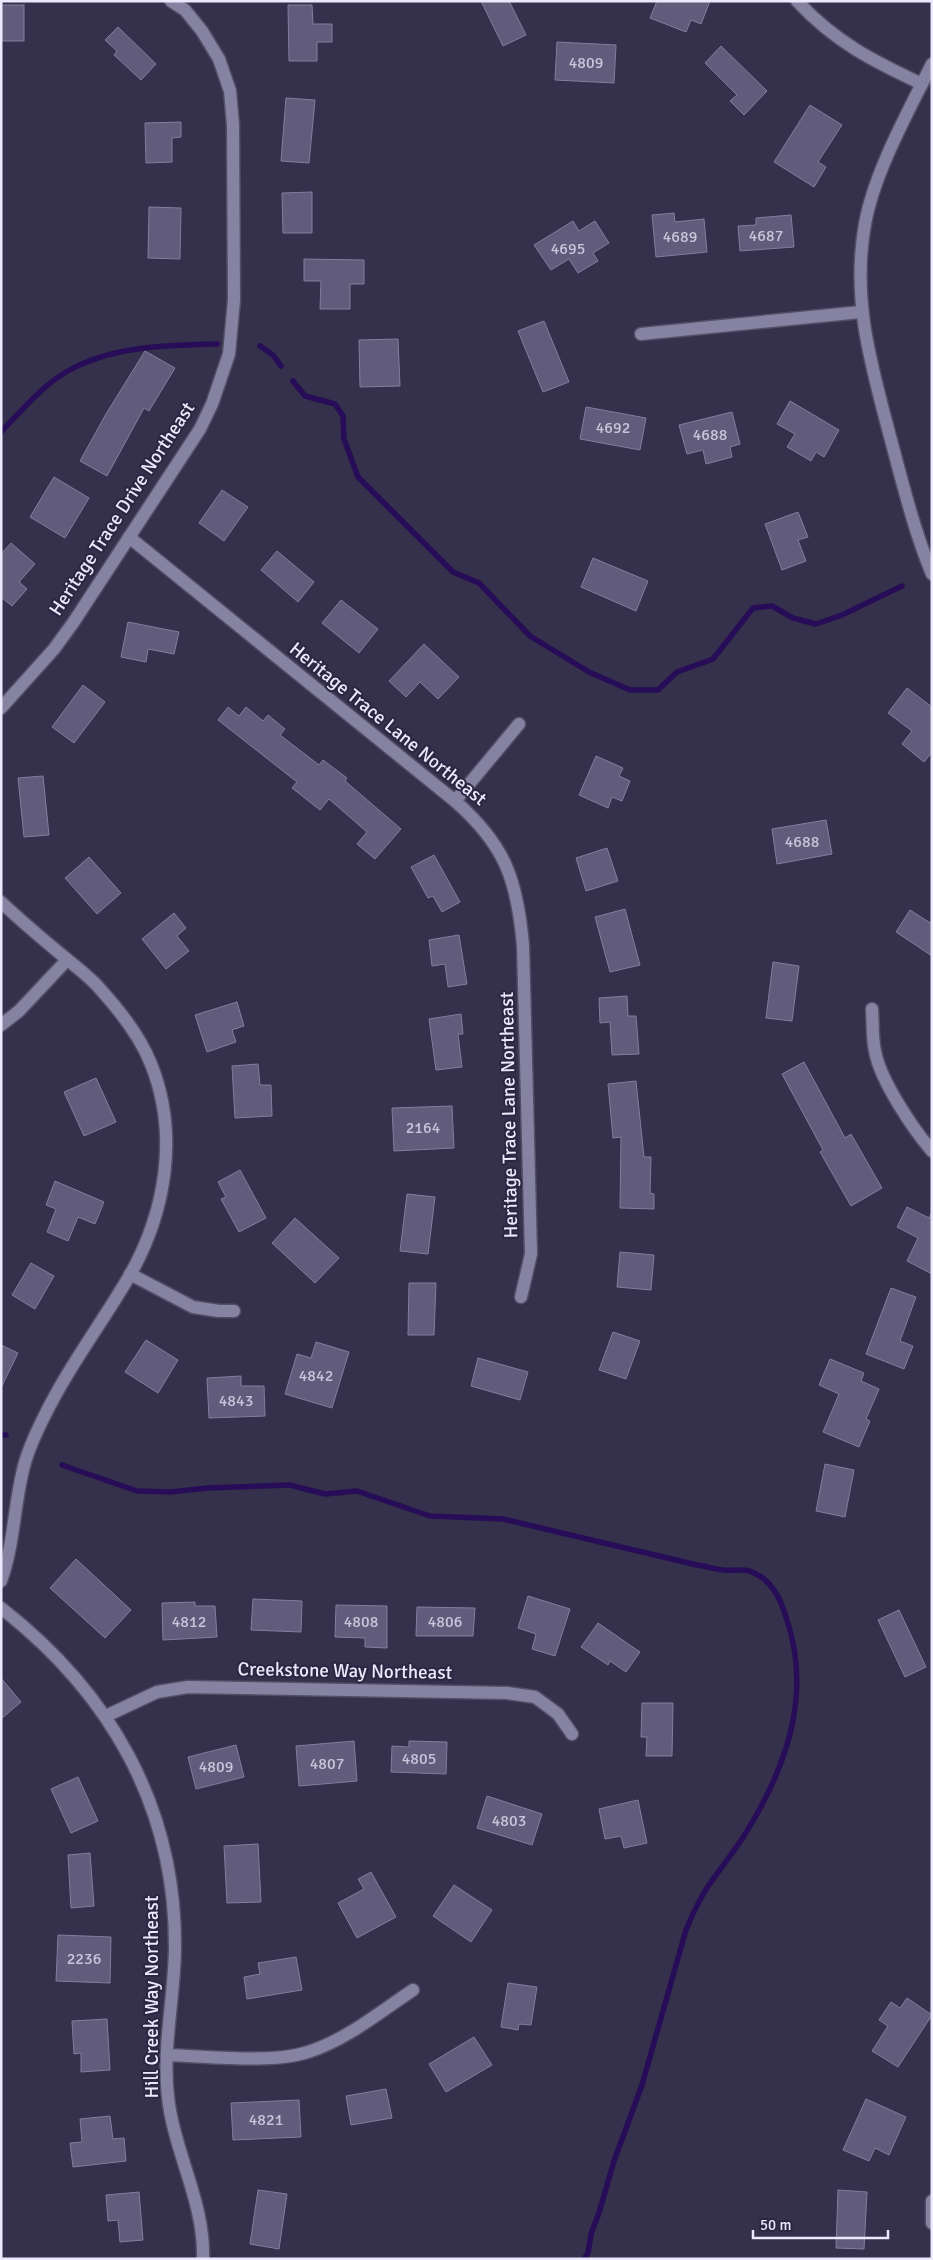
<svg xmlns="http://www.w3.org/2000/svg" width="933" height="2260" viewBox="0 0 933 2260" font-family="Signika,sans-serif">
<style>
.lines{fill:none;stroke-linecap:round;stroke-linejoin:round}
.stream{stroke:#270d57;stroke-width:5.5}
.building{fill:#615c7b;stroke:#827e9e}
.minor-casing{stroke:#524e66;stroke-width:15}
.minor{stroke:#8682a2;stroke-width:12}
.labels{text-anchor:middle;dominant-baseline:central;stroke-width:4;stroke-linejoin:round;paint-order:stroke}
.number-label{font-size:16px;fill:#c8c6db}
.street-label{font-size:19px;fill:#ebe9fb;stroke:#2b2641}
</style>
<rect width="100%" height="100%" fill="#35304c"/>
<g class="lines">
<!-- stream -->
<g class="stream">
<path d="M260,346L273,355L281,366"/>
<path d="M293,381L305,396L335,404L343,416L344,439L358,477L453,572L479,583L530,636L589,672L630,690H658L677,672L713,659L753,608L772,606L793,618L816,624L842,615L902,586"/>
<path d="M1,432C21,411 41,387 66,372C110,346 167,345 217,344"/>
<path d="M1,1435H6"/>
<path d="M62,1465L137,1491L170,1492L208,1488L290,1485L325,1494L357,1491L430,1516L503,1519L697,1565C705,1566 714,1569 723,1570C731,1571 741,1569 749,1571C772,1578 781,1600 787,1620C813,1698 784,1773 742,1839C732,1854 721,1868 711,1882C700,1897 693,1913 686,1930L642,2085L614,2161L599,2213L591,2234L588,2253L584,2259"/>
</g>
</g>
<!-- building -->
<g class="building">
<path d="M481,1H509L526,35L503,46Z"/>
<path d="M657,1H710L701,24L691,20L686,32L650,18Z"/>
<rect x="1" y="5" width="23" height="36"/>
<path d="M288,5H312L313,24H332V42H317V61H289Z"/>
<path d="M118,27L156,64L141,80L114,55L117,51L105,40Z"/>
<path d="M557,42L616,45L614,83L555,80Z"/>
<path d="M721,46L767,91L744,115L730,101L737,95L705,63Z"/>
<path d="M286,98L315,100L309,163L281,161Z"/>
<path d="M810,105L842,125L818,162L826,167L814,187L774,162Z"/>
<path d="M181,122V137L172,138V162L146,163L145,123Z"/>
<path d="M312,192V233H283L282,193Z"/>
<path d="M149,207L181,208L180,259L148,258Z"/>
<path d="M674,213L675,222L704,219L707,252L656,257L652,215Z"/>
<path d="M791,215L794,247L740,251L738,226L756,225V218Z"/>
<path d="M573,221L579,231L595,221L609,243L593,253L598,261L578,273L569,259L551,270L534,245Z"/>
<path d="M304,259L364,260V284H350V309H320L321,281H304Z"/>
<path d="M544,321L569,382L543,392L518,331Z"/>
<path d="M398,339L400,386L360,387L359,340Z"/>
<path d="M145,351L175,368L149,411L144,408L107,476L80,461L106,414Z"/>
<path d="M790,401L839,430L824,457L816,452L811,461L787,447L795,434L777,424Z"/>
<path d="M586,407L646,418L640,450L580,439Z"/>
<path d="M732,412L740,444L730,447L732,457L706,464L703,450L687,454L679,425Z"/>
<path d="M54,477L89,498L65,538L30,517Z"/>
<path d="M222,490L248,507L224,541L199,523Z"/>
<path d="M798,512L808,537L798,540L806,561L782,570L765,524Z"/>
<path d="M11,543L35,564L19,582L27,589L12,606L1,597V554Z"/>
<path d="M277,551L314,582L298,602L261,570Z"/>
<path d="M593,558L648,581L636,611L581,587Z"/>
<path d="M341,600L378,629L359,653L322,623Z"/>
<path d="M128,622L179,632L174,654L148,649L146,662L121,657Z"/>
<path d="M424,644L459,677L438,699L420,682L406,697L389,681Z"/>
<path d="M83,685L105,702L74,743L52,727Z"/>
<path d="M907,688L932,707V752L924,762L902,744L912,731L888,713Z"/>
<path d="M228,707L239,716L246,707L263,721L268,715L285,729L280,735L319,765L323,760L347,778L345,781L401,829L375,859L357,844L367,832L329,799L320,810L292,788L297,782L218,720Z"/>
<path d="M596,756L623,768L619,776L630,781L622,801L612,797L608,808L579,795Z"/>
<path d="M43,776L49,835L24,837L18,778Z"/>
<path d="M826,820L832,854L777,864L772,829Z"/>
<path d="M607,848L618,881L586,891L576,858Z"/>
<path d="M434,855L460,902L442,912L433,896L428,898L411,867Z"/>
<path d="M89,857L121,893L97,914L65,878Z"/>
<path d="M625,909L640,965L610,972L595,917Z"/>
<path d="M910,910L932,924V956L896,932Z"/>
<path d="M174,913L186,928L177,936L189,951L166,969L142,939Z"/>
<path d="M459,935L467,984L448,987L445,964L432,966L429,940Z"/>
<path d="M773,962L799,966L792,1021L766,1018Z"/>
<path d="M627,996L628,1016H636L639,1054L612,1055L610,1022L600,1023L599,998Z"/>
<path d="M237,1002L244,1026L232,1030L236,1042L207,1052L195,1015Z"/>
<path d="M461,1014L463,1034H458L462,1067L436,1070L429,1019Z"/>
<path d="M804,1062L845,1138L851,1134L882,1188L851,1206L820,1152L823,1150L782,1074Z"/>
<path d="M258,1064L260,1085H271L272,1116L235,1118L232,1066Z"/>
<path d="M96,1078L116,1122L84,1136L64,1092Z"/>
<path d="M636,1081L644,1157H651L650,1193L654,1194V1209L620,1208L621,1137L613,1138L608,1084Z"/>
<path d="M452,1106L454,1148L394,1151L392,1108Z"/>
<path d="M240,1170L266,1218L239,1232L221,1199L226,1197L218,1182Z"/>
<path d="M55,1181L104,1202L95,1224L78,1217L68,1241L47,1232L56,1209L46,1205Z"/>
<path d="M407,1194L435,1197L428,1254L400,1251Z"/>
<path d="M907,1207L929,1218L932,1212V1274L907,1261L918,1238L897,1227Z"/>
<path d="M295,1218L339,1258L315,1283L272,1243Z"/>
<path d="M620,1252L654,1255L651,1290L617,1287Z"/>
<path d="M31,1263L54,1276L35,1309L12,1295Z"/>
<path d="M409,1283H436L434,1335H408Z"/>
<path d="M891,1288L916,1297L900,1341L913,1346L904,1369L866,1354Z"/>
<path d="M613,1332L640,1341L626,1379L599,1370Z"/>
<path d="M146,1340L178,1360L158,1393L125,1372Z"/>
<path d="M316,1342L349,1352L332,1408L285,1394L297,1354L311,1358Z"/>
<path d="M1,1345L18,1353L1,1388Z"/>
<path d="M478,1358L528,1372L520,1400L471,1386Z"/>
<path d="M830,1359L864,1373L861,1381L879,1389L866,1419L870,1421L859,1447L823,1432L839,1394L819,1385Z"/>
<path d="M241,1376V1386H264L265,1416L209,1418L207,1378Z"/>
<path d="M825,1464L854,1470L845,1517L816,1511Z"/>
<path d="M76,1559L131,1610L105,1638L50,1588Z"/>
<path d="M528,1596L570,1609L555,1656L532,1649L536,1634L518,1628Z"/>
<path d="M253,1599L302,1601L301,1632L251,1630Z"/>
<path d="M195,1602V1606H215L217,1637L163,1640L162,1603Z"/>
<path d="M336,1605L387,1606V1648L365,1647V1638L335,1637Z"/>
<path d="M417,1607L475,1608L473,1636H416Z"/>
<path d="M899,1610L926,1667L905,1677L878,1620Z"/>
<path d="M598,1623L640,1652L626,1672L610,1661L608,1665L581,1647Z"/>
<path d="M1,1678L21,1702L1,1719Z"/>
<path d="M642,1703H673L672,1756H646L647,1737H641Z"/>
<path d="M354,1741L357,1781L299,1786L296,1746Z"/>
<path d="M409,1741L447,1742L446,1774L391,1772L392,1746L409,1747Z"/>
<path d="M236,1745L244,1777L196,1789L188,1757Z"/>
<path d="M78,1777L98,1821L71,1833L51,1789Z"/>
<path d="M487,1796L542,1814L532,1845L477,1828Z"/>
<path d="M638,1800L647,1843L624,1848L621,1836L605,1839L599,1809Z"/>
<path d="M258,1844L261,1902L227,1903L224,1846Z"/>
<path d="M90,1853L94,1906L71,1908L68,1855Z"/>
<path d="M371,1872L396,1917L357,1938L338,1903L364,1889L358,1879Z"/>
<path d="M454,1885L492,1910L471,1942L433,1916Z"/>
<path d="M58,1935L111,1937L110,1983L56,1981Z"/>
<path d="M296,1957L302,1990L247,1999L244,1977L260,1974L258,1963Z"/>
<path d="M508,1983L537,1987L531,2025L519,2024L518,2030L501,2027Z"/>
<path d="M907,1998L932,2015L898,2067L872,2051L888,2026L879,2020L891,2002L900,2008Z"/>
<path d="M107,2019L110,2070L81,2072V2053L74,2054L72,2021Z"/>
<path d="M474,2037L492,2065L446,2092L429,2064Z"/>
<path d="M386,2089L392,2118L351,2125L346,2096Z"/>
<path d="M866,2099L906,2117L889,2155L875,2148L869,2161L843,2150Z"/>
<path d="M299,2100L301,2137L233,2140L231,2103Z"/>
<path d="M110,2116L113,2139L124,2138L126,2161L73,2167L70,2143L82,2142L80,2119Z"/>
<path d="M258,2190L287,2194L279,2249L250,2244Z"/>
<path d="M838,2190L867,2192L864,2249L836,2248Z"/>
<path d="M139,2192L143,2240L120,2242L118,2220L108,2221L106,2195Z"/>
</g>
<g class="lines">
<defs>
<g id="minor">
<path d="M797,1C835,42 873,61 922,84"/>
<path d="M932,64C908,112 874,173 865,224C851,300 872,368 891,440C903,485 914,530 932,574"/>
<path d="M641,334L861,312"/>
<path d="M129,537L455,801C505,845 517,879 523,945L531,1254L521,1297"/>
<path d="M1,708L54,649L73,623L200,429L212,404L229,354L234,300L233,125L230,91L219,59L202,31L185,10L171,1"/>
<path d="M455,801L519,724"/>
<path d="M1,902C23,923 46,942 69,961C80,970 92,979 101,990C121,1012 140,1036 151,1064C179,1134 166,1211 130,1275C102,1323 67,1369 43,1419C35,1435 27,1452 23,1470C14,1506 14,1545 1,1581"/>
<path d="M872,1009C873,1023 872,1038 875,1051C880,1080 913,1129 932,1151"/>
<path d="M1,1025L19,1011L67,960"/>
<path d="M130,1274L193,1307L219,1311H234"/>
<path d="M1,1608C110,1693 175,1806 175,1945C175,1996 162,2046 168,2097C174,2152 205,2203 203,2259"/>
<path d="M106,1716L157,1692L188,1687L507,1693L535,1697L558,1714L572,1734"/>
<path d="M167,2055C206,2056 272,2064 308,2052C346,2040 380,2012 413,1990"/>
<path d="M932,2201V2223"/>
</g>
</defs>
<!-- minor casing -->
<use href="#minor" class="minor-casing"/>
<!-- minor -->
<use href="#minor" class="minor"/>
</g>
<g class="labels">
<!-- number labels -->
<g class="number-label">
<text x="586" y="63">4809</text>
<text x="766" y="236">4687</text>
<text x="680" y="237">4689</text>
<text x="568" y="249">4695</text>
<text x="613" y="428">4692</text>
<text x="710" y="435">4688</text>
<text x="802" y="842">4688</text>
<text x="423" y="1128">2164</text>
<text x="316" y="1376">4842</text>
<text x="236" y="1401">4843</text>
<text x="189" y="1622">4812</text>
<text x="361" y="1622">4808</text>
<text x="445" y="1622">4806</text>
<text x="419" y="1759">4805</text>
<text x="327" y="1764">4807</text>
<text x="216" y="1767">4809</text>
<text x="509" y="1821">4803</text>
<text x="84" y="1959">2236</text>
<text x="266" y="2120">4821</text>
</g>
<!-- street labels -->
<g class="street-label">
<text transform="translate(122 509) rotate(-57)">Heritage Trace Drive Northeast</text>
<text transform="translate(388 724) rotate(39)">Heritage Trace Lane Northeast</text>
<text transform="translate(509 1115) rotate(-91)">Heritage Trace Lane Northeast</text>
<text transform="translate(345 1671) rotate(1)">Creekstone Way Northeast</text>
<text transform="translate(152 1997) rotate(-90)">Hill Creek Way Northeast</text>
</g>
</g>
<!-- border -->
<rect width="933" height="2260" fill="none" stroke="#ebe9fb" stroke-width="5"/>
<!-- scale -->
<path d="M753 2230v8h135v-8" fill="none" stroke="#ebe9fb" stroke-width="2.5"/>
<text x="760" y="2230" font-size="15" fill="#ebe9fb" stroke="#2b2641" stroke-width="4" paint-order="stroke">50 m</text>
</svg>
